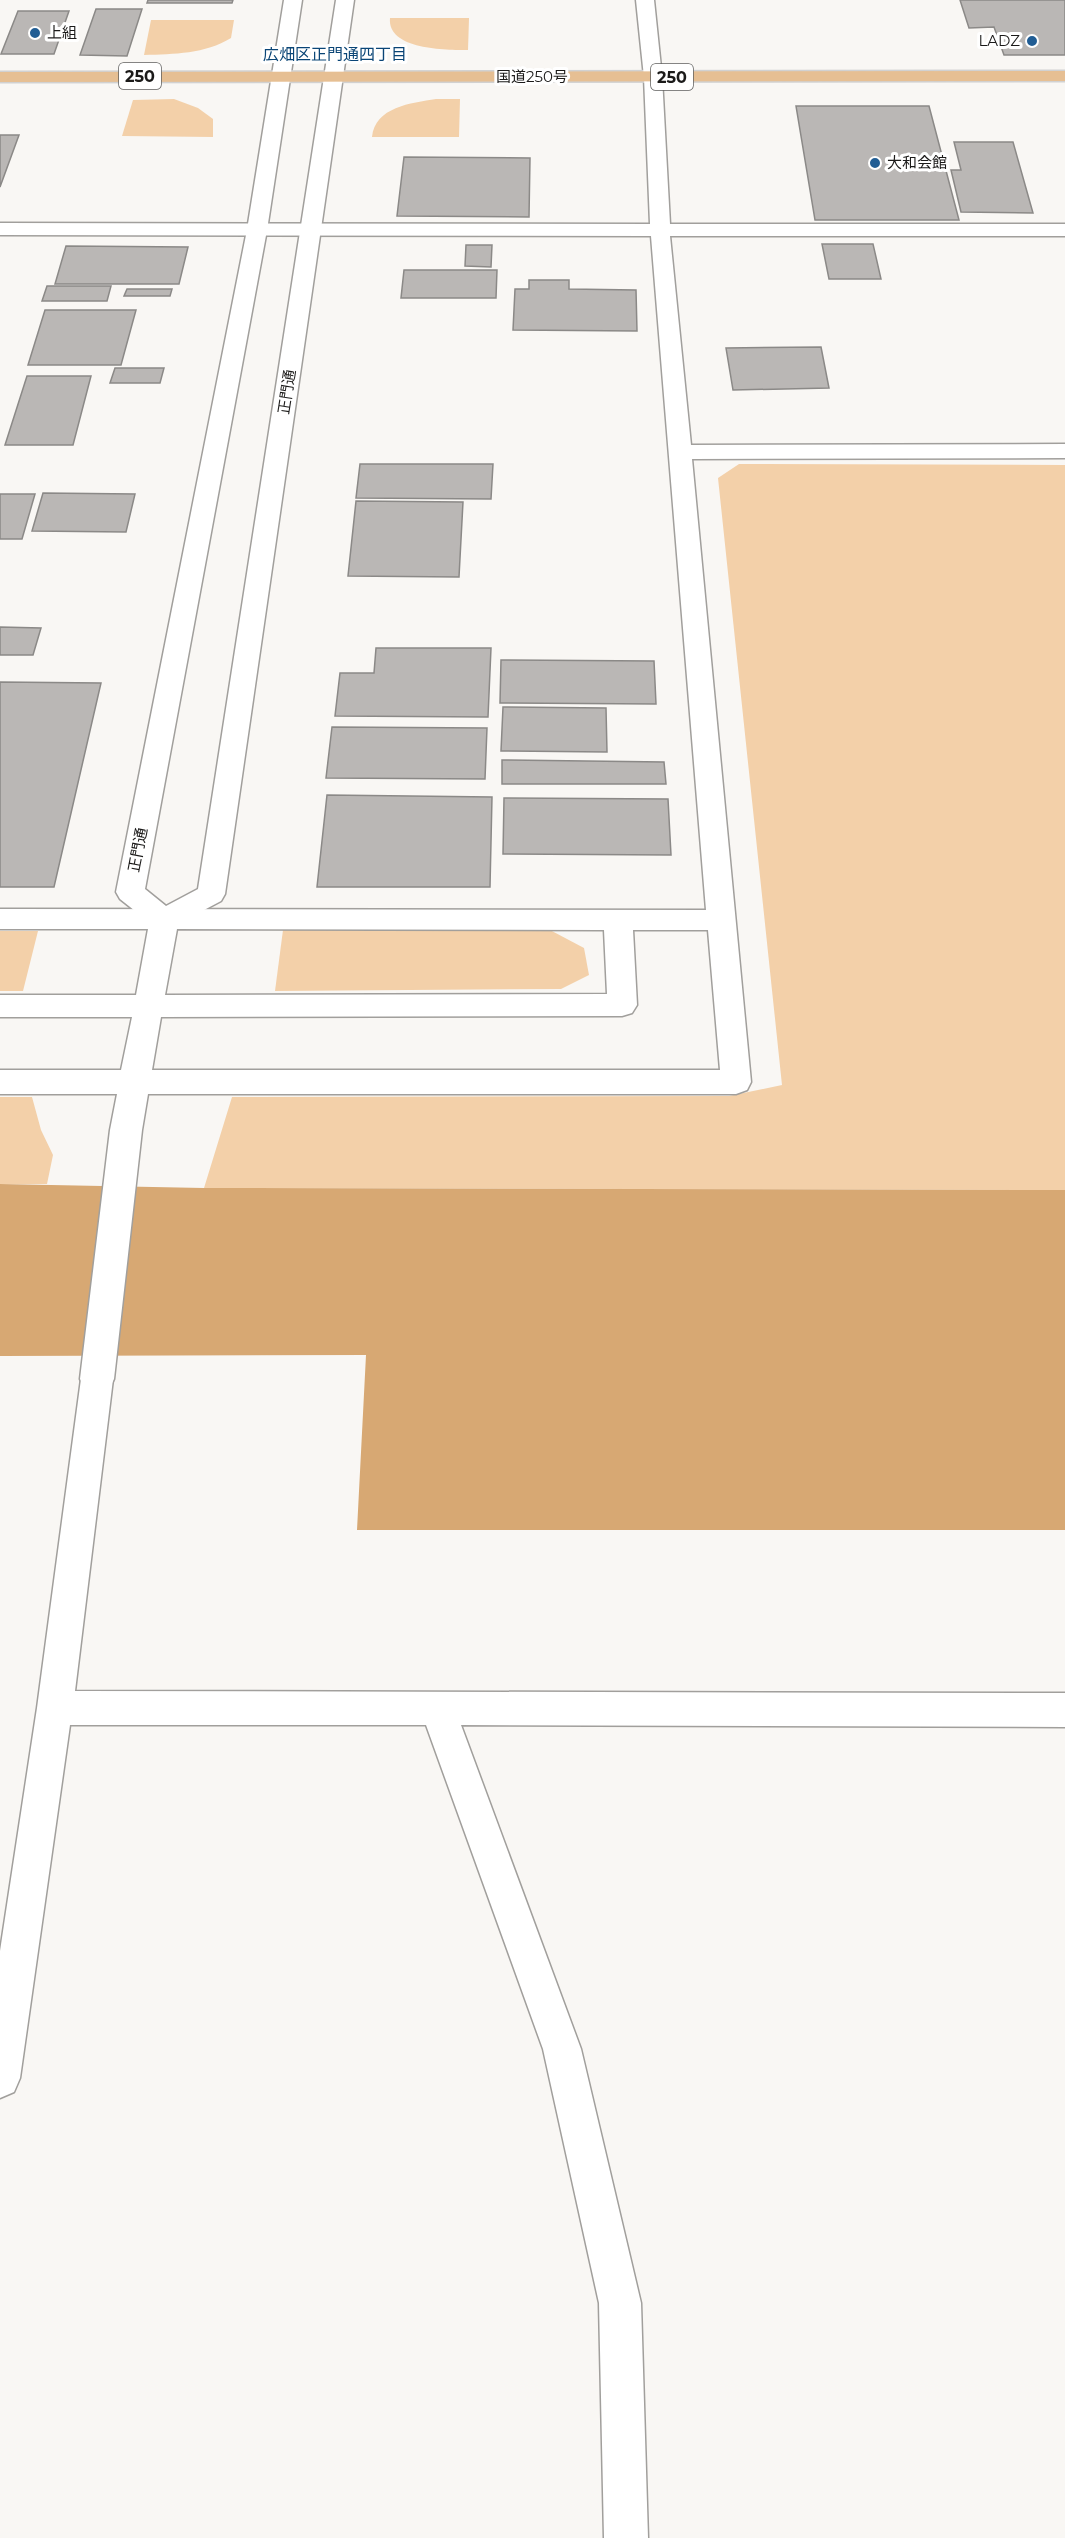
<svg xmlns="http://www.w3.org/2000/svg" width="1065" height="2538" font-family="Montserrat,'Noto Sans JP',sans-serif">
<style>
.green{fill:#f3d0a9}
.water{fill:#d7a873}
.building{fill:#bab7b5;stroke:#8b8987;stroke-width:1.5}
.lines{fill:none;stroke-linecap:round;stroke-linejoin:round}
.service-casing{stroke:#a19f9c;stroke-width:3}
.minor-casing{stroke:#a19f9c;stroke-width:3}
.tertiary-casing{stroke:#a19f9c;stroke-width:3}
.trunk-casing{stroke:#d1d1d1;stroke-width:3}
.service{fill:#fff;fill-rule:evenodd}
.minor{fill:#fff;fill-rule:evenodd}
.tertiary{fill:#fff;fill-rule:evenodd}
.trunk{fill:#e6bf93;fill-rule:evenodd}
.poi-dot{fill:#215d94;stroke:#fff;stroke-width:2}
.labels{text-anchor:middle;stroke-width:6;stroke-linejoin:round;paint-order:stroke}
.far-poi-label{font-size:15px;fill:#1b1a19;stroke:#fff;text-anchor:start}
.far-street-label{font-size:15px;fill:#1b1a19;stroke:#fff}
.far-neighbourhood-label{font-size:16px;fill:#0a4576;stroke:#fff}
.shield{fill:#fff;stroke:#5f5f5e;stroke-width:1.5}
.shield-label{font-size:16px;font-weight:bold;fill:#1b1a19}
</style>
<rect width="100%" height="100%" fill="#f9f7f4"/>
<g class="green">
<path d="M 390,18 L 469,18 L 468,50 C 446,50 387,50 390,18 Z"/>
<path d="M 151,20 L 234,20 L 231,38 C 205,54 174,54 144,55 Z"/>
<polygon points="174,99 198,108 213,119 213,137 122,136 133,100"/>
<path d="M 436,99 L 460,99 L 459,137 L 372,137 C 375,107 411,103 436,99 Z"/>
<polygon points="739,464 1065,465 1065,1190 204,1188 232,1097 729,1096 782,1085 718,478"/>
<polygon points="283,930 550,930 584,948 589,975 561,989 275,991"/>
<polygon points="0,931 38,931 23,991 0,991"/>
<polygon points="0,1097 32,1097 41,1130 53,1155 47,1184 0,1184"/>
</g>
<polygon class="water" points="0,1184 204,1188 1065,1190 1065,1530 357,1530 366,1355 0,1356"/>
<g class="building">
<polygon points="148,0 233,0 232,3 147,3"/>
<polygon points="960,0 1065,0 1065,55 1004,55 994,27 969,28"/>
<polygon points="96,9 142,9 127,56 80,55"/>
<polygon points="18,11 69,11 54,54 1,54"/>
<polygon points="796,106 929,106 959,220 815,220"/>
<polygon points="0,135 19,135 0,187"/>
<polygon points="954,142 1013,142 1033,213 961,212 951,170 961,170"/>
<polygon points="404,157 530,158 529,217 397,216"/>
<polygon points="822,244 873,244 881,279 829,279"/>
<polygon points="466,245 492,245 491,267 465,266"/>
<polygon points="66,246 188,247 179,284 55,284"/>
<polygon points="404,270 497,270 496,298 401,298"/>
<polygon points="529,280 569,280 569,289 636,290 637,331 513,330 515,289 529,289"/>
<polygon points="47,286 111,286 107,301 42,301"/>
<polygon points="127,289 172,289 170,296 124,296"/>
<polygon points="45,310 136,310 121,365 28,365"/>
<polygon points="821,347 829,388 733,390 726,348"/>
<polygon points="115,368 164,368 160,383 110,383"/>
<polygon points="27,376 91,376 73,445 5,445"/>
<polygon points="360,464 493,464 491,499 356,498"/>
<polygon points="43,493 135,494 126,532 32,531"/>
<polygon points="0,494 35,494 22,539 0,539"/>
<polygon points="356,501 463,502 459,577 348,576"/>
<polygon points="0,627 41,628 33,655 0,655"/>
<polygon points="376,648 491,648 488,717 335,716 340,673 374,673"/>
<polygon points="501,660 654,661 656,704 500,703"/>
<polygon points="0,682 101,683 54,887 0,887"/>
<polygon points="503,707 606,708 607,752 501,751"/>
<polygon points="332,727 487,728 485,779 326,778"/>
<polygon points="502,760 664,762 666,784 502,784"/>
<polygon points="327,795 492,797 490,887 317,887"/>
<polygon points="504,798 668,799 671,855 503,854"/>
</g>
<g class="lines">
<g class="service-casing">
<polygon id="service" points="97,1366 108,1370 113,1379 75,1691 1065,1693 1065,1727 461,1725 581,2049 641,2303 648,2538 604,2538 599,2303 543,2049 426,1725 70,1725 20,2078 14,2092 0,2098 0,1951 37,1708 81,1379 86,1370"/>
</g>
<g class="minor-casing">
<path id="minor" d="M 636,0 L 654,0 L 662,77 L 670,224 L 1065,224 L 1065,236 L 670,236 L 691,445 L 1065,444 L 1065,458 L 692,459 L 751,1082 L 747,1090 L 736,1094 L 148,1094 L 142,1130 L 114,1379 L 109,1389 L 97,1393 L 85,1389 L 80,1379 L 110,1130 L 117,1094 L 0,1094 L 0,1070 L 121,1070 L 132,1017 L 0,1017 L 0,995 L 136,995 L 148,929 L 0,929 L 0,909 L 706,910 L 651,236 L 0,235 L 0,223 L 650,224 L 644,77 ZM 177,929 L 604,930 L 607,994 L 165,995 ZM 633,930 L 708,930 L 720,1070 L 152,1070 L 161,1017 L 622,1016 L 632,1013 L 637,1005 Z"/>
</g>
<g class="tertiary-casing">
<polygon id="tertiary" points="284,0 302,0 267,230 145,889 166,906 198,889 336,0 354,0 225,894 221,901 174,926 164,929 154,926 120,899 116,892 247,230"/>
</g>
<g class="trunk-casing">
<polygon id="trunk" points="1065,71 1065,81 0,82 0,72"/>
</g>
<use href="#service" class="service"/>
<use href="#minor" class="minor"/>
<use href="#tertiary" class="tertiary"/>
<use href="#trunk" class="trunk"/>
</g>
<g class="poi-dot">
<circle cx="35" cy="33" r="6"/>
<circle cx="1032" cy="41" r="6"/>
<circle cx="875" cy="163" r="6"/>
</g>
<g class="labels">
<g class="far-poi-label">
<text x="47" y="38">上組</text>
<text x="1020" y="46" text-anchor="end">LADZ</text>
<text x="887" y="168">大和会館</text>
</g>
<g class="far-street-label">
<text x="532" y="82">国道250号</text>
<text transform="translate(287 392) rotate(-81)" y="5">正門通</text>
<text transform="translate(138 850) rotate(-79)" y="5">正門通</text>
</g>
<g class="far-neighbourhood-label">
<text x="335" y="60">広畑区正門通四丁目</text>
</g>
<g class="shield">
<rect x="119" y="63" width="42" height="26" rx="4.5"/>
<rect x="651" y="64" width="42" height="26" rx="4.5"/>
</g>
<g class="shield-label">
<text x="140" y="82">250</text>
<text x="672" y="83">250</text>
</g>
</g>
</svg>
